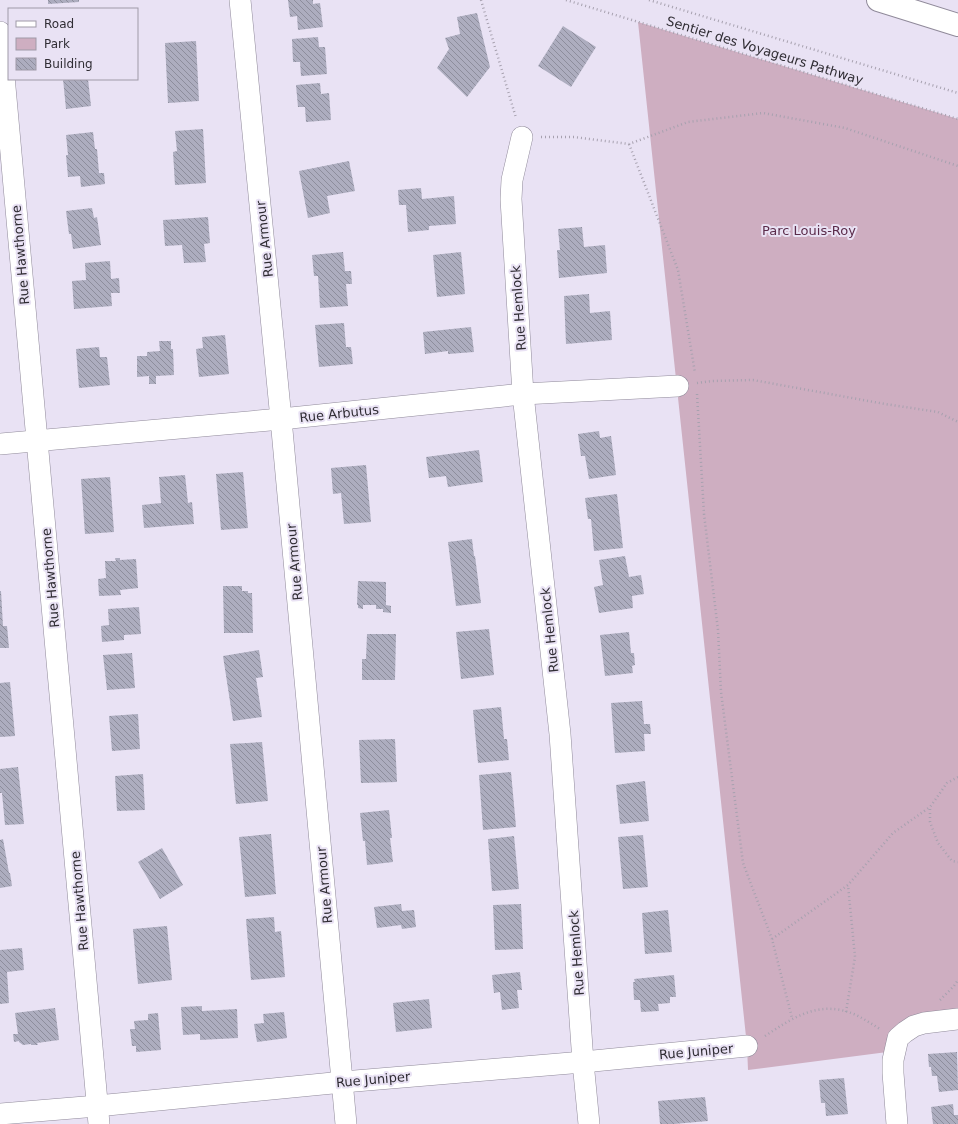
<svg xmlns="http://www.w3.org/2000/svg" width="958" height="1124" font-family="'DejaVu Sans',sans-serif">
<style>
.green{fill:#ceaec1}
.building{fill:url(#building-back-hatch)}
.lines{fill:none;stroke-linecap:round;stroke-linejoin:round}
.street-casing{stroke:#908a9a;stroke-width:22}
.secondary-casing{stroke:#908a9a;stroke-width:24}
.path{stroke:#a7a1af;stroke-width:2.5;stroke-dasharray:1 3;stroke-linecap:butt}
.street{stroke:#fff;stroke-width:21}
.secondary{stroke:#fff;stroke-width:22}
.labels{text-anchor:middle;stroke-width:4;stroke-linejoin:round;paint-order:stroke}
.street-label{font-size:13px;fill:#302d34;stroke:#e9e2f4}
.park-label{font-size:13px;fill:#5b2c4b;stroke:#e9e2f4}
</style>
<defs>
<pattern id="building-back-hatch" width="6" height="6" patternUnits="userSpaceOnUse"><rect width="6" height="6" fill="#adadbf"/><path d="M-1 5l2 2M0 0l6 6M5-1l2 2" fill="none" stroke="#8d8d9c"/></pattern>
</defs>
<rect width="100%" height="100%" fill="#e9e2f4"/>
<polygon class="green" points="638,22 958,119 958,1019 924,1023 895,1051 748,1070 747,1046"/>
<g class="building">
<polygon points="48,0 79,0 79,2 48,4"/>
<polygon points="288,0 313,0 313,4 320,3 323,27 298,30 297,16 290,17"/>
<polygon points="477,13 490,67 467,97 437,68 449,49 445,38 460,34 457,17"/>
<polygon points="563,26 596,47 571,87 538,66"/>
<polygon points="318,37 319,47 325,47 327,74 301,76 300,62 293,62 292,39"/>
<polygon points="196,41 199,101 168,103 165,43"/>
<polygon points="63,79 88,79 91,106 66,109"/>
<polygon points="320,83 321,94 329,93 331,120 306,122 305,107 298,107 296,85"/>
<polygon points="203,129 206,183 175,185 173,152 177,151 175,131"/>
<polygon points="93,132 95,149 97,149 99,173 104,173 105,184 81,187 80,176 68,177 66,155 68,155 66,135"/>
<polygon points="349,161 355,191 327,196 330,213 308,218 299,171"/>
<polygon points="421,188 422,199 454,196 456,224 429,226 429,230 408,232 406,205 399,205 398,190"/>
<polygon points="92,208 94,218 97,217 101,245 73,249 71,234 69,234 66,211"/>
<polygon points="208,217 210,243 204,244 206,262 184,263 182,245 165,246 163,220"/>
<polygon points="582,227 584,247 605,245 607,273 559,278 557,250 560,250 558,229"/>
<polygon points="343,252 345,271 351,271 352,284 346,284 348,306 320,308 318,276 314,276 312,255"/>
<polygon points="461,252 465,294 437,297 433,255"/>
<polygon points="110,261 111,279 119,278 120,293 111,293 112,306 74,309 72,281 86,280 85,263"/>
<polygon points="589,294 590,313 610,311 612,340 566,344 564,296"/>
<polygon points="344,323 346,347 351,347 353,364 319,367 315,325"/>
<polygon points="471,327 474,352 448,354 448,351 425,354 423,332"/>
<polygon points="225,335 229,374 199,377 196,349 203,348 202,337"/>
<polygon points="159,341 171,341 171,349 173,349 174,375 156,376 156,384 149,384 149,376 137,377 137,356 147,356 147,352 160,351"/>
<polygon points="99,347 100,357 107,357 110,385 79,388 76,349"/>
<polygon points="599,431 600,438 611,436 616,475 589,479 585,456 581,456 578,434"/>
<polygon points="479,450 483,482 448,487 446,476 429,478 426,457"/>
<polygon points="366,465 371,522 344,524 341,493 333,494 331,468"/>
<polygon points="243,472 248,528 221,530 216,474"/>
<polygon points="185,475 188,503 192,502 194,524 144,528 142,505 161,503 159,477"/>
<polygon points="110,477 114,532 85,534 81,479"/>
<polygon points="617,494 623,548 594,551 591,519 588,519 585,498"/>
<polygon points="472,539 474,556 475,556 481,603 456,606 448,542"/>
<polygon points="625,556 629,577 641,575 644,594 632,596 633,608 599,613 594,587 603,585 599,560"/>
<polygon points="115,558 120,558 120,560 136,559 138,588 120,590 121,595 99,596 98,579 106,578 105,561 116,561"/>
<polygon points="358,581 386,582 386,605 391,606 391,613 383,612 383,609 376,609 376,605 363,605 363,609 358,608 358,605 357,605"/>
<polygon points="223,586 242,586 242,591 248,591 248,593 252,593 253,633 224,633"/>
<polygon points="0,591 1,591 3,626 7,626 9,648 0,648"/>
<polygon points="139,607 141,634 124,635 124,640 102,642 101,626 109,625 108,609"/>
<polygon points="489,629 494,675 461,679 456,632"/>
<polygon points="629,632 631,653 634,653 635,665 632,666 633,673 605,676 600,635"/>
<polygon points="367,634 396,634 395,680 362,680 362,659 366,659"/>
<polygon points="259,650 263,677 256,678 262,717 233,721 223,656"/>
<polygon points="132,653 135,688 107,690 103,655"/>
<polygon points="10,682 15,736 0,737 0,683"/>
<polygon points="642,701 644,724 650,724 651,734 644,734 645,751 615,753 611,703"/>
<polygon points="501,707 504,739 507,739 509,760 478,763 473,710"/>
<polygon points="138,714 140,749 112,751 109,716"/>
<polygon points="395,739 397,782 361,783 359,740"/>
<polygon points="262,742 268,801 236,804 230,744"/>
<polygon points="18,767 24,824 5,825 2,793 0,793 0,769"/>
<polygon points="511,772 516,827 483,830 479,775"/>
<polygon points="143,774 145,810 117,811 115,776"/>
<polygon points="645,781 649,821 620,824 616,785"/>
<polygon points="389,810 392,838 390,838 393,862 367,865 365,841 363,841 360,813"/>
<polygon points="271,834 276,894 245,897 239,837"/>
<polygon points="643,835 648,887 623,889 618,837"/>
<polygon points="514,836 519,889 492,891 488,839"/>
<polygon points="3,839 9,873 10,873 12,886 0,888 0,840"/>
<polygon points="162,848 183,885 160,899 138,862"/>
<polygon points="401,904 402,911 414,910 416,927 402,929 401,925 377,928 374,907"/>
<polygon points="521,904 523,949 495,950 493,905"/>
<polygon points="668,910 672,952 645,954 642,913"/>
<polygon points="274,917 275,932 281,931 285,977 251,980 246,919"/>
<polygon points="167,926 172,980 138,984 133,929"/>
<polygon points="22,948 24,970 7,972 9,1003 0,1004 0,950"/>
<polygon points="520,972 522,990 517,990 519,1008 502,1010 500,992 494,993 492,975"/>
<polygon points="674,975 676,997 670,997 670,1003 658,1004 659,1011 641,1012 640,1000 634,1000 633,982 635,982 634,979"/>
<polygon points="429,999 432,1028 396,1032 393,1003"/>
<polygon points="202,1006 202,1011 237,1009 238,1038 200,1040 200,1034 183,1035 181,1007"/>
<polygon points="55,1008 59,1040 37,1043 38,1045 31,1045 31,1044 23,1045 19,1042 19,1041 14,1042 13,1034 18,1034 15,1013"/>
<polygon points="284,1012 287,1038 257,1042 254,1024 264,1023 263,1014"/>
<polygon points="158,1013 161,1050 136,1052 136,1046 132,1046 130,1029 135,1029 134,1021 148,1020 148,1014"/>
<polygon points="957,1052 958,1090 939,1092 937,1076 932,1076 931,1067 929,1067 928,1054"/>
<polygon points="844,1078 848,1114 826,1116 825,1103 821,1103 819,1080"/>
<polygon points="705,1097 708,1121 674,1124 660,1124 658,1101"/>
<polygon points="953,1104 954,1115 958,1115 958,1124 933,1124 931,1107"/>
</g>
<g class="lines">
<g class="street-casing">
<g id="street">
<polyline points="240,0 281,419 346,1124"/>
<polyline points="0,32 99,1124"/>
<polyline points="522,137 512,180 511,199 523,394 560,734 583,1062 589,1124"/>
<polyline points="0,444 281,419 523,394 678,386"/>
<polyline points="0,1114 97,1106 343,1082 583,1062 747,1046"/>
<polyline points="897,1124 893,1073 893,1060 898,1038 905,1032 914,1026 924,1023 958,1019"/>
</g>
</g>
<g class="secondary-casing">
<polyline id="secondary" points="878,0 958,25"/>
</g>
<g class="path">
<polyline points="481,0 516,118"/>
<polyline points="566,0 958,119"/>
<polyline points="649,0 958,93"/>
<polyline points="541,137 574,137 629,144 688,122 763,113 845,128 958,166"/>
<polyline points="629,144 678,270 695,373"/>
<polyline points="697,383 712,381 753,380 885,404 938,412 958,422"/>
<polyline points="697,394 704,514 718,630 721,692 743,863 772,939 792,1018"/>
<polyline points="958,777 947,783 930,807 930,822 938,843 952,861 958,862"/>
<polyline points="772,939 848,885 893,833 930,807"/>
<polyline points="940,1000 954,986 958,980"/>
<polyline points="846,1012 855,957 848,885"/>
<path d="M 765,1036 C 794,1017 820,999 856,1015 C 864,1019 872,1024 880,1029"/>
</g>
<use href="#street" class="street"/>
<use href="#secondary" class="secondary"/>
</g>
<g class="labels">
<g class="street-label">
<text transform="translate(765 50) rotate(17)" y="5">Sentier des Voyageurs Pathway</text>
<text transform="translate(264 239) rotate(-96)" y="5">Rue Armour</text>
<text transform="translate(20 255) rotate(-95)" y="5">Rue Hawthorne</text>
<text transform="translate(518 308) rotate(-94)" y="5">Rue Hemlock</text>
<text transform="translate(339 413) rotate(-6)" y="5">Rue Arbutus</text>
<text transform="translate(294 562) rotate(-95)" y="5">Rue Armour</text>
<text transform="translate(50 578) rotate(-95)" y="5">Rue Hawthorne</text>
<text transform="translate(549 630) rotate(-96)" y="5">Rue Hemlock</text>
<text transform="translate(324 885) rotate(-95)" y="5">Rue Armour</text>
<text transform="translate(79 901) rotate(-95)" y="5">Rue Hawthorne</text>
<text transform="translate(576 953) rotate(-94)" y="5">Rue Hemlock</text>
<text transform="translate(696 1051) rotate(-5)" y="5">Rue Juniper</text>
<text transform="translate(373 1079) rotate(-5)" y="5">Rue Juniper</text>
</g>
<g class="park-label">
<text x="809" y="235">Parc Louis-Roy</text>
</g>
</g>
<rect x="8" y="8" width="130" height="72" fill="#e9e2f4" stroke="#9f9aa7"/>
<rect x="16" y="21" width="20" height="6" fill="#ffffff" stroke="#9f9aa7"/>
<text x="44" y="28" font-size="12" fill="#302d34">Road</text>
<rect x="16" y="38" width="20" height="12" fill="#ceaec1" stroke="#9f9aa7"/>
<text x="44" y="48" font-size="12" fill="#302d34">Park</text>
<rect x="16" y="58" width="20" height="12" fill="url(#building-back-hatch)" stroke="#9f9aa7"/>
<text x="44" y="68" font-size="12" fill="#302d34">Building</text>
</svg>
